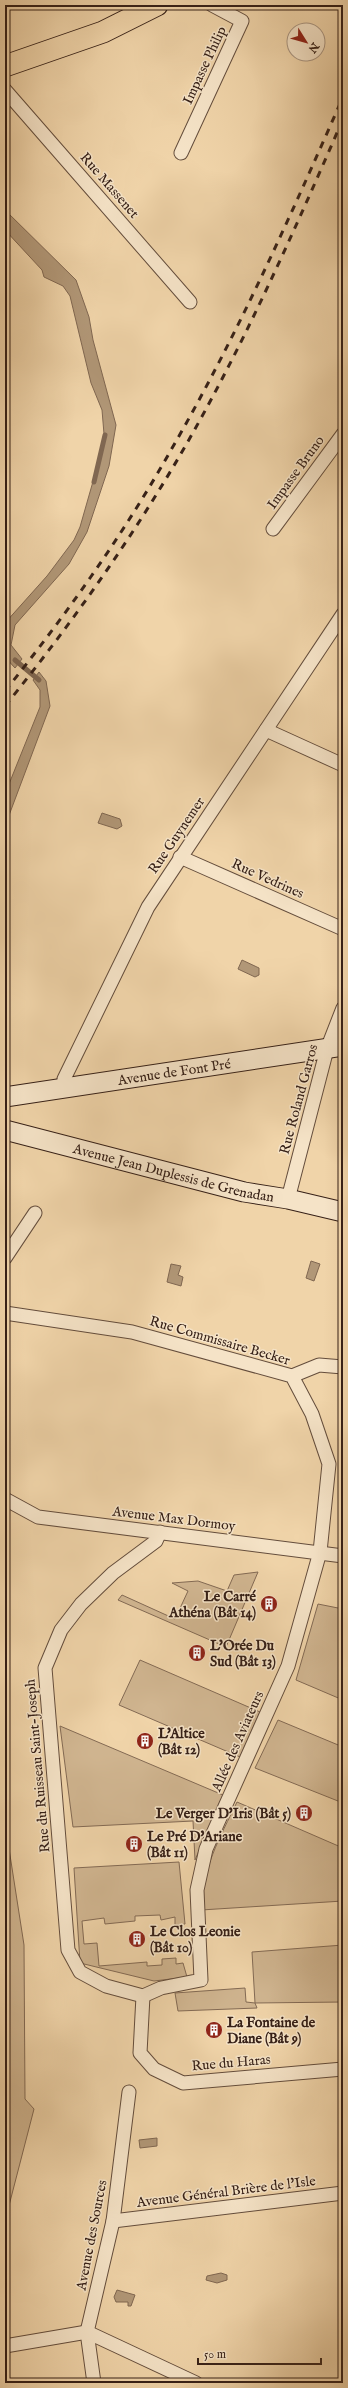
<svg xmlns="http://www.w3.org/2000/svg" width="348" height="2388" font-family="'IM FELL English',serif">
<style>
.green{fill:#d0b590;stroke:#836a54}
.water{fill:#b19777;stroke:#806751}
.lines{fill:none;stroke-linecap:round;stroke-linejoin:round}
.stream{stroke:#806751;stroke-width:5}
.street-casing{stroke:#644d3c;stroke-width:15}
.secondary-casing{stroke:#362017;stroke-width:21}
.primary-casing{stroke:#362017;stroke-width:23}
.street{stroke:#f5e3c7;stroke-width:13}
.secondary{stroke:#f5e3c7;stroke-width:19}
.primary{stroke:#f0d4a9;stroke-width:21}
.rail{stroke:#362017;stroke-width:3;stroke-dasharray:7 7;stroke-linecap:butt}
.labels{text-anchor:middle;stroke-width:3;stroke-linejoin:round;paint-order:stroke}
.street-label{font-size:14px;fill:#362017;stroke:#f5e3c7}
.poi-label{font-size:14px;font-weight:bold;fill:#362017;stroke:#f5e3c7;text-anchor:start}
</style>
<rect width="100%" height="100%" fill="#f0d4a9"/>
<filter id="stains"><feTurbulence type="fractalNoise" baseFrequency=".005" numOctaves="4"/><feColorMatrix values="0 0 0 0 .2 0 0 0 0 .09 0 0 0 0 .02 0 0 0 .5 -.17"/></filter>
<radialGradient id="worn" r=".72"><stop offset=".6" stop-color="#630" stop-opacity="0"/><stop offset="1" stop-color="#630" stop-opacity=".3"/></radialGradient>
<g class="green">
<polygon points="258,1572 226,1647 118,1600 122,1595 175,1619 188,1591 172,1583 198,1581 227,1591 234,1575"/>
<polygon points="318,1604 343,1609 343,1700 296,1680"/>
<polygon points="140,1660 260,1712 240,1757 119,1705"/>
<polygon points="278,1720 343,1747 343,1803 255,1768"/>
<polygon points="60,1726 223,1795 195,1860 193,1821 73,1827"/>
<path d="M 237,1802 L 343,1848 L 343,1901 L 201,1910 C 201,1871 220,1837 237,1802 Z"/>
<polygon points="5,1823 24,1945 25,2099 34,2109 5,2221"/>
<polygon points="179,1862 185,1924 175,1925 175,1917 161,1920 160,1915 135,1916 135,1921 105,1924 104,1918 82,1921 84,1944 97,1943 99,1966 147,1962 147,1966 162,1965 162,1959 176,1958 176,1964 183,1963 187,1977 154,1981 80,1963 74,1868"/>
<polygon points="343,1945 343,2002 255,2003 257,2008 178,2011 175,1993 245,1988 246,2002 255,2003 252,1952"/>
</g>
<g class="water">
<polygon points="5,210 76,280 89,317 93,340 116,425 109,466 87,532 69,564 15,625 11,645 22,659 15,668 5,657 5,623 47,576 74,540 80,527 102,450 104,434 102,410 91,383 70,296 63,286 44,277 42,270 5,230"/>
<polygon points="39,672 46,681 50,706 5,826 5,794 40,707 40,690 33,680"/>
<polygon points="102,813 120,819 122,826 117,829 98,823"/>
<polygon points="242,960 259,968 259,975 255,977 238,969"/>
<polygon points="311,1261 320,1264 314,1281 306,1278"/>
<polygon points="171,1264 181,1266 178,1275 183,1277 181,1286 167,1282"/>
<polygon points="157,2138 157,2146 140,2148 139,2140"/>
<polygon points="221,2273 227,2275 227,2280 217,2283 206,2280 207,2276"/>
<polygon points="117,2290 135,2295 131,2306 128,2306 128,2302 116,2302 114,2297"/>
</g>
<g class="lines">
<g class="stream">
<polyline points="94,482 105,435"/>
<polyline points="15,660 39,680"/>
</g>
<g class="street-casing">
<g id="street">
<polyline points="5,90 190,302"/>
<polyline points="181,153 242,21 212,5"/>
<polyline points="273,529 343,434"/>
<polyline points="266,730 343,765"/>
<polyline points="180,857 343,929"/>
<polyline points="64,1088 64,1079 148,907 343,614"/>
<polyline points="288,1199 327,1049 343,1008"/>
<polyline points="5,1258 35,1213"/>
<polyline points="5,1313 132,1332 292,1376 312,1414 329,1464 320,1552 288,1666 206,1849 197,1890 201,1980 161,1988 143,1996"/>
<polyline points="292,1376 319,1365 343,1367"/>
<polyline points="5,1499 38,1517 343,1556"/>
<polyline points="143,1996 106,1986 80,1972 68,1950 45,1668 61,1630 81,1604 113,1573 156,1541 160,1532"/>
<polyline points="143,1996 140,2053 154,2069 183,2083 343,2069"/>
<polyline points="113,2221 343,2193"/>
<polyline points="5,2346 87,2332 196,2383"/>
<polyline points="94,2383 87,2332 113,2221 129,2092"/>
</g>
</g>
<g class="secondary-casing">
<g id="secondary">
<path id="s1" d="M 5,1097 L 343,1046"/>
<path id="s2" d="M 5,1130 L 244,1192 L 288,1199 L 343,1212"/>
</g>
</g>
<g class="primary-casing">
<polyline id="primary" points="5,66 103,32 157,5"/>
</g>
<use href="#street" class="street"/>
<use href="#secondary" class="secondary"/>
<use href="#primary" class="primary"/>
<g class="rail">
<path d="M 5,691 C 66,615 123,535 171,450 C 237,336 290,217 343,97"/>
<path d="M 5,706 C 69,627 128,544 179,457 C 242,349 293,234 343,119"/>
</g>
</g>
<defs>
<g id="building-disc" transform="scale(0.9)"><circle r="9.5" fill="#8f2418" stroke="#f5e3c7"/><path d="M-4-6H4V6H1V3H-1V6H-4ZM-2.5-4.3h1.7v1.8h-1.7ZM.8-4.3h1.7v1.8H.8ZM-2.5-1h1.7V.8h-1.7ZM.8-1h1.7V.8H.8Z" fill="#fff"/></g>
</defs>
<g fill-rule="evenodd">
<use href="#building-disc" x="269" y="1604"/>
<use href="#building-disc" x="197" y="1653"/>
<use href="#building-disc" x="145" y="1741"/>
<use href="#building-disc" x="304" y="1813"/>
<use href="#building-disc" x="134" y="1844"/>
<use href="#building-disc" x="137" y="1939"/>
<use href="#building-disc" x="214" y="2030"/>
</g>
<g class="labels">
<g class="street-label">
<text transform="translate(204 65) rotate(-65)" y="5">Impasse Philip</text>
<text transform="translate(110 185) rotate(49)" y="5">Rue Massenet</text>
<text transform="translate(295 472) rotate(-54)" y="5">Impasse Bruno</text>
<text transform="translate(176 835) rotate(-56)" y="5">Rue Guynemer</text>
<text transform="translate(268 878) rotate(24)" y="5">Rue Vedrines</text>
<text dy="5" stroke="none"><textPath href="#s1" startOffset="171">Avenue de Font Pré</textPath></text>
<text transform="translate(298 1099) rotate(-75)" y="5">Rue Roland Garros</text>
<text dy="5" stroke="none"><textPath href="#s2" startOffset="174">Avenue Jean Duplessis de Grenadan</textPath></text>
<text transform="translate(220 1340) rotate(16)" y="5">Rue Commissaire Becker</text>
<text transform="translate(174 1518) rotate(7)" y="5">Avenue Max Dormoy</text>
<text transform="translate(237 1741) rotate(-66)" y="5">Allée des Aviateurs</text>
<text transform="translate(37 1766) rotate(-95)" y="5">Rue du Ruisseau Saint-Joseph</text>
<text transform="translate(231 2062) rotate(-5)" y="5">Rue du Haras</text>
<text transform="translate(226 2191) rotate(-7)" y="5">Avenue Général Brière de l'Isle</text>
<text transform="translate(91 2235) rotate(-79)" y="5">Avenue des Sources</text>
</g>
<g class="poi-label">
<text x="256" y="1601" text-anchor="end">Le Carré<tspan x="256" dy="16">Athéna (Bât 14)</tspan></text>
<text x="210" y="1650">L'Orée Du<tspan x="210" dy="16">Sud (Bât 13)</tspan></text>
<text x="158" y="1738">L'Altice<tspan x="158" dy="16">(Bât 12)</tspan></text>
<text x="291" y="1818" text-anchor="end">Le Verger D'Iris (Bât 5)</text>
<text x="147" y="1841">Le Pré D'Ariane<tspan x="147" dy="16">(Bât 11)</tspan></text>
<text x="150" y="1936">Le Clos Leonie<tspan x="150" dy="16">(Bât 10)</tspan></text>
<text x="227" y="2027">La Fontaine de<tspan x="227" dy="16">Diane (Bât 9)</tspan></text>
</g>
</g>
<rect width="348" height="2388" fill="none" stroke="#f0d4a9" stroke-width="20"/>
<rect x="6" y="6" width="336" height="2376" fill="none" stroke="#362017" stroke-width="2"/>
<rect x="10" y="10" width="328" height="2368" fill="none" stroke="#362017"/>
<g transform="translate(306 42) rotate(127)"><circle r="19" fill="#f5e3c7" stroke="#a99581"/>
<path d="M0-3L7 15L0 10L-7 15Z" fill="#8f2418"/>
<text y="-6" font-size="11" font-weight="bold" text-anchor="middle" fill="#362017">N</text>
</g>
<path d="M198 2358v6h123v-6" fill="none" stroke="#362017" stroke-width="2"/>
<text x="204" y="2358" font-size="12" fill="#362017" stroke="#f5e3c7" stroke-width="3" paint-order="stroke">50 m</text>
<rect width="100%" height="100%" filter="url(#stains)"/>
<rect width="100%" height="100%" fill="url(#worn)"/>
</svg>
